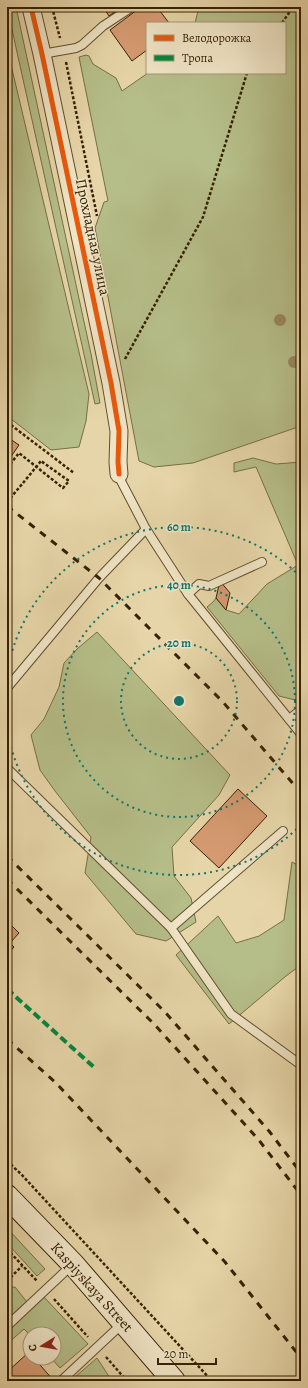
<svg xmlns="http://www.w3.org/2000/svg" width="308" height="1388" font-family="Alegreya,serif">
<style>
.green{fill:#b5bd88;stroke:#766f44}
.building{fill:#d59a71;stroke:#372100}
.lines{fill:none;stroke-linecap:round;stroke-linejoin:round}
.service-casing{stroke:#634e2a;stroke-width:10}
.minor-casing{stroke:#634e2a;stroke-width:19}
.secondary-casing{stroke:#372100;stroke-width:24}
.path{stroke:#372100;stroke-width:2.5;stroke-dasharray:3 2;stroke-linecap:butt}
.service{stroke:#efe4c6;stroke-width:8}
.minor{stroke:#efe4c6;stroke-width:17}
.secondary{stroke:#efe4c6;stroke-width:22}
.rail{stroke:#372100;stroke-width:3;stroke-dasharray:7 7;stroke-linecap:butt}
.path-bridge{stroke:#372100;stroke-width:2.5;stroke-dasharray:3 2;stroke-linecap:butt}
.quiet{stroke:#00873e;stroke-width:4;stroke-dasharray:8 4;stroke-linecap:butt}
.cycleway-casing{stroke:#efe4c6;stroke-width:8}
.cycleway{stroke:#e8590c;stroke-width:5}
.tree{fill:#97875e}
.ring{fill:none;stroke:#0f766e;stroke-width:2;stroke-dasharray:2 4}
.labels{text-anchor:middle;stroke-width:3;stroke-linejoin:round;paint-order:stroke}
.street-label{font-size:15px;fill:#372100;stroke:#efe4c6}
.centre{fill:#0f766e;stroke:#efe4c6;stroke-width:2}
.ring-label{font-size:12px;text-anchor:middle;font-weight:bold;fill:#0f766e;stroke:#efe4c6;stroke-width:3;stroke-linejoin:round;paint-order:stroke}
</style>
<rect width="100%" height="100%" fill="#e6d5a8"/>
<filter id="stains"><feTurbulence type="fractalNoise" baseFrequency=".005" numOctaves="4"/><feColorMatrix values="0 0 0 0 .2 0 0 0 0 .09 0 0 0 0 .02 0 0 0 .5 -.17"/></filter>
<radialGradient id="worn" r=".72"><stop offset=".6" stop-color="#630" stop-opacity="0"/><stop offset="1" stop-color="#630" stop-opacity=".3"/></radialGradient>
<g class="green">
<polygon points="7,7 16,7 91,354 100,403 95,404"/>
<polygon points="199,7 301,7 301,426 193,463 154,467 139,461 95,228 104,202 108,201 79,57 86,55 89,56 93,64 116,78 122,91 148,73 285,73 285,23 195,23"/>
<polygon points="7,48 89,394 86,421 79,447 51,450 15,422 7,417"/>
<polygon points="253,458 276,464 301,462 301,696 295,700 279,696 207,607 214,601 216,598 226,610 239,614 267,584 298,565 256,467 234,472 234,463"/>
<polygon points="97,632 230,775 219,795 172,847 174,876 191,898 196,922 166,941 136,934 85,873 91,837 55,791 40,770 31,735 44,719 59,687 64,663 77,649"/>
<polygon points="292,862 301,867 301,965 286,976 229,1024 176,955 218,916 236,943 259,936 284,920"/>
<polygon points="7,1228 45,1269 37,1276 7,1243"/>
<polygon points="15,1287 27,1302 43,1296 88,1344 60,1368 51,1358 54,1358 54,1334 30,1334 30,1335 24,1329 7,1344 7,1288"/>
<polygon points="97,1358 112,1381 77,1381 75,1377"/>
</g>
<g class="building">
<polygon points="103,7 122,7 109,16"/>
<polygon points="141,7 157,7 169,23 147,23 147,50 132,61 110,30"/>
<polygon points="7,437 19,445 8,461 7,460"/>
<polygon points="220,581 230,593 226,610 216,598"/>
<polygon points="238,789 267,816 219,868 190,841"/>
<polygon points="7,921 19,933 10,943 7,940"/>
<polygon points="7,940 14,947 7,955"/>
<polygon points="29,1352 30,1358 34,1358 54,1381 7,1381 7,1372"/>
</g>
<g class="lines">
<g class="service-casing">
<g id="service">
<polyline points="42,54 76,48 82,45 103,26 132,7"/>
<polyline points="119,474 121,481 146,529 188,594 301,734"/>
<polyline points="188,594 199,584 209,586 262,562"/>
<polyline points="7,688 99,578 146,529"/>
<polyline points="289,719 301,710"/>
<polyline points="7,768 171,928 231,1014 301,1065"/>
<polyline points="171,928 283,831"/>
<polyline points="7,1326 72,1265"/>
<polyline points="61,1381 123,1323"/>
</g>
</g>
<g class="minor-casing">
<polyline id="minor" points="31,7 42,54 111,383 119,431 118,462 119,474"/>
</g>
<g class="secondary-casing">
<polyline id="secondary" points="7,1196 73,1264 174,1381"/>
</g>
<g class="path">
<polyline points="52,7 60,38"/>
<polyline points="282,23 293,7"/>
<polyline points="66,62 97,216"/>
<polyline points="125,359 203,217 247,73"/>
<polyline points="7,422 74,473"/>
<polyline points="7,468 19,453 63,488 69,481 41,461"/>
<polyline points="7,502 23,483"/>
<polyline points="7,1161 21,1174 212,1381"/>
<polyline points="7,1249 37,1281"/>
<polyline points="7,1281 22,1266"/>
<polyline points="54,1299 88,1337"/>
<polyline points="106,1357 127,1381"/>
</g>
<use href="#service" class="service"/>
<use href="#minor" class="minor"/>
<use href="#secondary" class="secondary"/>
<g class="rail">
<polyline points="7,506 99,578 223,702 301,793"/>
<polyline points="7,856 165,1012 269,1131 301,1173"/>
<polyline points="7,879 154,1024 258,1139 301,1195"/>
<polyline points="7,1039 55,1082 225,1262 301,1358"/>
</g>
<polyline class="path-bridge" points="23,483 41,461"/>
<polyline class="quiet" points="7,989 96,1069"/>
<g class="cycleway-casing">
<polyline id="cycleway" points="31,7 42,54 111,383 119,431 118,462 119,474"/>
</g>
<use href="#cycleway" class="cycleway"/>
</g>
<g class="tree">
<circle cx="280" cy="320" r="6"/>
<circle cx="294" cy="362" r="6"/>
</g>
<g class="ring">
<circle cx="179" cy="701" r="58"/>
<circle cx="179" cy="701" r="116"/>
<path d="M301 825A174 174 0 0 1 7 728M7 674A174 174 0 0 1 301 577"/>
</g>
<g class="labels">
<g class="street-label">
<text transform="translate(93 237) rotate(78)" y="5">Прохладная улица</text>
<text transform="translate(92 1287) rotate(48)" y="5">Kaspiyskaya Street</text>
</g>
</g>
<circle cx="179" cy="701" r="6" class="centre"/>
<g class="ring-label">
<text x="179" y="531">60 m</text>
<text x="179" y="589">40 m</text>
<text x="179" y="647">20 m</text>
</g>
<rect width="308" height="1388" fill="none" stroke="#e6d5a8" stroke-width="24"/>
<rect x="8" y="8" width="292" height="1372" fill="none" stroke="#372100" stroke-width="2"/>
<rect x="12" y="12" width="284" height="1364" fill="none" stroke="#372100"/>
<rect x="146" y="22" width="140" height="52" fill="#efe4c6" stroke="#a59677"/>
<rect x="154" y="35" width="20" height="6" fill="#e8590c" stroke="#a59677"/>
<text x="182" y="42" font-size="12" fill="#372100">Велодорожка</text>
<rect x="154" y="55" width="20" height="6" fill="#00873e" stroke="#a59677"/>
<text x="182" y="62" font-size="12" fill="#372100">Тропа</text>
<g transform="translate(42 1346) rotate(259)"><circle r="19" fill="#efe4c6" stroke="#a59677"/>
<path d="M0-3L7 15L0 10L-7 15Z" fill="#8f2418"/>
<text y="-6" font-size="11" font-weight="bold" text-anchor="middle" fill="#372100">С</text>
</g>
<path d="M158 1358v6h58v-6" fill="none" stroke="#372100" stroke-width="2"/>
<text x="164" y="1358" font-size="12" fill="#372100" stroke="#efe4c6" stroke-width="3" paint-order="stroke">20 m</text>
<rect width="100%" height="100%" filter="url(#stains)"/>
<rect width="100%" height="100%" fill="url(#worn)"/>
</svg>
